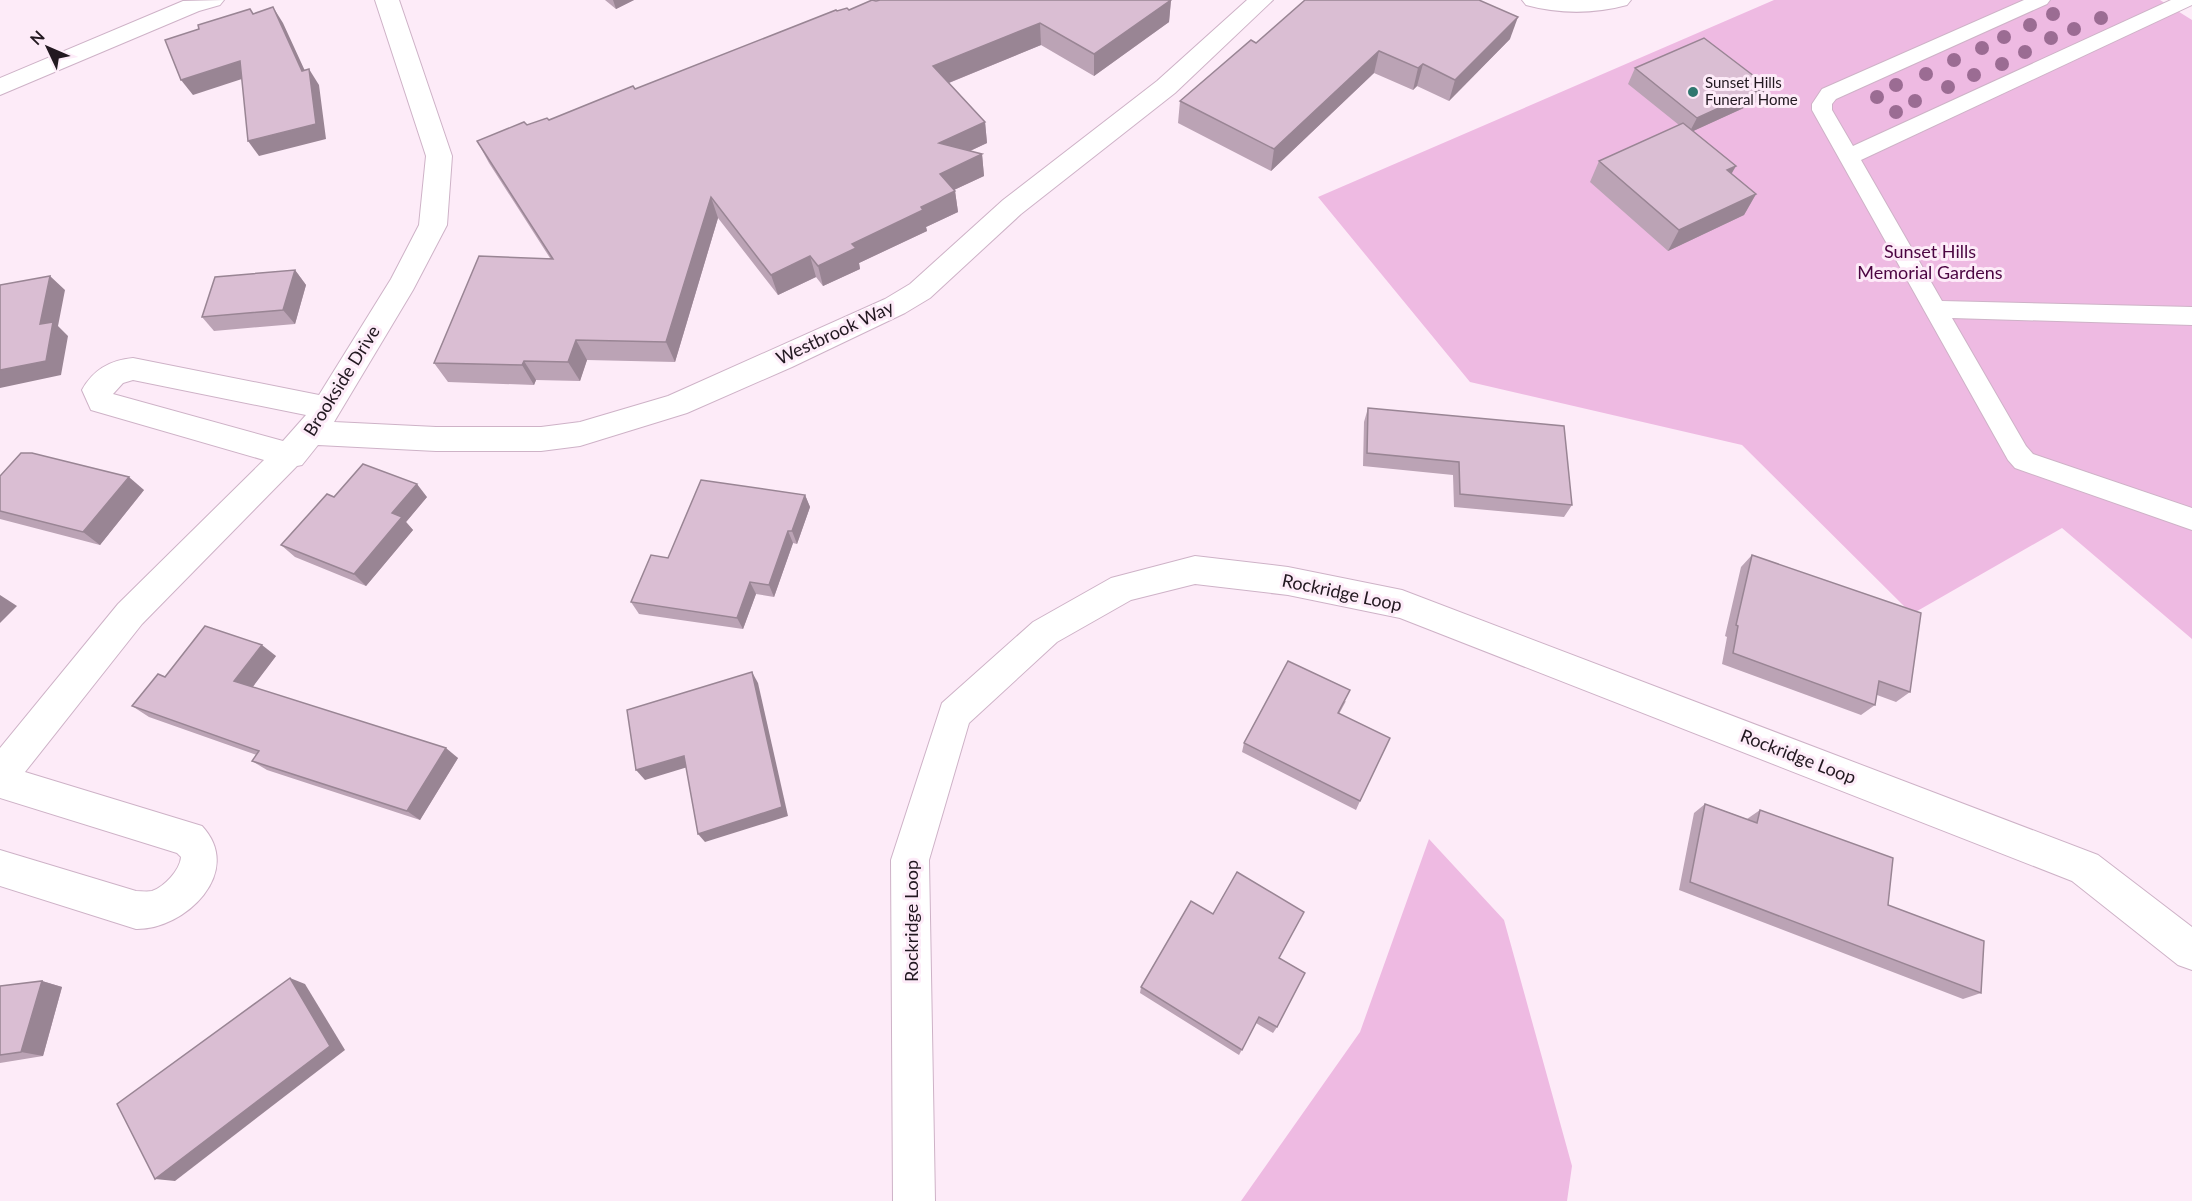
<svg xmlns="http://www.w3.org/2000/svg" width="2192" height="1201" font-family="Lato,sans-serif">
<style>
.green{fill:#eebae2}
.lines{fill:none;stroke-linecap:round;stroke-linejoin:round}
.lane-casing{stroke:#ceb2c7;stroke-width:2}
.street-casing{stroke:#ceb2c7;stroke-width:2}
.secondary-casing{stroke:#ceb2c7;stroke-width:2}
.lane{fill:#fff;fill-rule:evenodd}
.street{fill:#fff;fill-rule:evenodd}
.secondary{fill:#fff;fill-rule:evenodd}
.tree{fill:#9b6c93}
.wall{fill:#bba3b5}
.shaded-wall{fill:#998594}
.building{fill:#dabed3;stroke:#998594;stroke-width:1.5}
.poi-dot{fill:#30776f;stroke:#fdebf8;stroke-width:2}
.labels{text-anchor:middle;stroke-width:6;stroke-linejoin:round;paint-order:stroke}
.far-poi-label{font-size:15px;fill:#221820;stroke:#fdebf8;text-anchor:start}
.park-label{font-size:18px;fill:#4b0541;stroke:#fdebf8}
.street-label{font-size:18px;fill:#221820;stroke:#fdebf8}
</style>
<rect width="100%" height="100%" fill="#fdebf8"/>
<g class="green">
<polygon points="1774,0 2160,0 2192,20 2192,639 2062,528 1912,614 1742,445 1470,382 1318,197"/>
<polygon points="1429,839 1504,920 1572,1166 1567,1201 1241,1201 1360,1032"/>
</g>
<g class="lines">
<g class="lane-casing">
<polygon id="lane" points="2024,0 2050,0 2047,4 1836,99 1832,104 1832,110 1853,146 2171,0 2192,0 2192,5 1861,160 1942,301 2192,307 2192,325 1952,318 2026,446 2033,454 2192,508 2192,530 2015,468 2008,460 1812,110 1812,104 1822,89"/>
</g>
<g class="street-casing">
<g id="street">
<path d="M 375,0 L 399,0 L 452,156 L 447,225 L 413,290 L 334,422 L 436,427 L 541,427 L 580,422 L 668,396 L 885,299 L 910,284 L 1003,200 L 1157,81 L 1247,0 L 1273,0 L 1175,93 L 1021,214 L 930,298 L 905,313 L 792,367 L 687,413 L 580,446 L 541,451 L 436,451 L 318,445 L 302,465 L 297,466 L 142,624 L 25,772 L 202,826 C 245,872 185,930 136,929 L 0,886 L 0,850 L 136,891 C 141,891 147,892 152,891 C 164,887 180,870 181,857 L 177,853 L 0,798 L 0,748 L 118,604 L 264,460 L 91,410 L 82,390 C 93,370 110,360 133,358 L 319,395 L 391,279 L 419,225 L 426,156 ZM 133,380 L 306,415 L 283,441 L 113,394 L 123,383 Z"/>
<path d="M 1522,0 L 1631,0 L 1627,5 C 1594,14 1559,14 1526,5 Z"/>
<polygon points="1195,556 1288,567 1402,590 2098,855 2192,927 2192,970 2178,965 2072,881 1400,618 1288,595 1195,584 1131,600 1057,642 969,723 929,860 935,1201 893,1201 891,860 942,703 1033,622 1111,578"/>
</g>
</g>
<g class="secondary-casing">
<polygon id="secondary" points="224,0 220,5 199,11 0,95 0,78 183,1"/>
</g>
<use href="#lane" class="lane"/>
<use href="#street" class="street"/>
<use href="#secondary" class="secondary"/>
</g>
<g class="tree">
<circle cx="2053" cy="14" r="7"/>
<circle cx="2101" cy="18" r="7"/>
<circle cx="2030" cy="25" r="7"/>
<circle cx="2074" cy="29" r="7"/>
<circle cx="2004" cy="37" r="7"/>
<circle cx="2051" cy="38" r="7"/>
<circle cx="1982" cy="48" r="7"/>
<circle cx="2025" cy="52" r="7"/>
<circle cx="1954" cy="60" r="7"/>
<circle cx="2002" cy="64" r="7"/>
<circle cx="1926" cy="74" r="7"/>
<circle cx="1974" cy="75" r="7"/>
<circle cx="1896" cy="85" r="7"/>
<circle cx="1948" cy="87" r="7"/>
<circle cx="1877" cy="97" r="7"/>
<circle cx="1915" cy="101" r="7"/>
<circle cx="1896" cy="112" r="7"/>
</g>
<g class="wall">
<polygon points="605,0 634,0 616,9"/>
<polygon points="1171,0 1169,22 1094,76 1041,45 949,83 985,122 987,143 970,151 982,154 984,176 954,190 955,191 958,212 926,227 927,231 859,263 860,269 823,286 816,277 778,295 718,218 675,362 587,360 580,381 536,380 534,385 448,382 434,363 550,258 489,163 477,141 527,125 549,120 635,89 837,11 849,10 876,1"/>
<polygon points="1510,39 1449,101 1417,86 1413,90 1374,73 1271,171 1178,123 1180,101 1256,43"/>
<polygon points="1635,68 1767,86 1759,101 1693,131 1732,174 1756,194 1744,215 1668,251 1590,182 1599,161 1679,125 1628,84"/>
<polygon points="295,270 306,285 295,324 214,331 202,317"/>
<polygon points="1368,408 1572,505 1564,517 1454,507 1453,475 1363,466 1364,422"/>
<polygon points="0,476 144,490 100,545 0,519"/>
<polygon points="805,495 810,507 797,544 793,543 774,597 756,594 743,629 639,614 631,602 668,558"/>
<polygon points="334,497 427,497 406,522 413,530 366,586 295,557 281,545"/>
<polygon points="1752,555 1910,692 1896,702 1877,695 1875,705 1861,715 1722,664 1727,637 1725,636 1741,567"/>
<polygon points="276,656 252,687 458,758 420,820 267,770 252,761 257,755 149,717 132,706 165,677"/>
<polygon points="1346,701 1339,714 1360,801 1356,810 1242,752 1244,743"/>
<polygon points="1705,804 1747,819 1760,810 1888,905 1981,993 1963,999 1679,890 1694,813"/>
<polygon points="1279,958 1277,1027 1273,1033 1256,1023 1239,1055 1140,993 1141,987"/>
<polygon points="42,981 62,987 43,1056 0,1063 0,986"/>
</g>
<g class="shaded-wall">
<polygon points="613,0 634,0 616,9"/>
<polygon points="1171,0 1169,22 1094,76 1094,54"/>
<polygon points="273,7 283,23 311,84 309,69 319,85 326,139 259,156 248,141 302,71"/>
<polygon points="1518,17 1510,39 1449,101 1455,80"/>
<polygon points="1040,23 1041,45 936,88 933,66"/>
<polygon points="1379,51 1374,73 1271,171 1274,149"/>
<polygon points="240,61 251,76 193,95 181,80"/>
<polygon points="1423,64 1417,86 1413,90 1418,68"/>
<polygon points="1767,86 1759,101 1689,133 1697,118"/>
<polygon points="985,122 987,143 942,164 939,143"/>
<polygon points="982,154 984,176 943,195 940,174"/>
<polygon points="1736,166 1724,187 1727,170"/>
<polygon points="955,191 958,212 926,227 927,231 859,263 860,269 823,286 818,266 852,244 921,207"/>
<polygon points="1756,194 1744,215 1668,251 1679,230"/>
<polygon points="711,197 718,218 675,362 666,342"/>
<polygon points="810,256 816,277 778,295 771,275"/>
<polygon points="295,270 306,285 295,324 283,310"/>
<polygon points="50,276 65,290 58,326 68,336 61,375 0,388 0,370 40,324"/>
<polygon points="576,340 587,360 580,381 568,362"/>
<polygon points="524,361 536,380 534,385 522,365"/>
<polygon points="129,477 144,490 100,545 83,532"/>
<polygon points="417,484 427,497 406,522 413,530 366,586 354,574 392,513"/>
<polygon points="805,495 810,507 797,544 792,531"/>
<polygon points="788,531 793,543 774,597 769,585"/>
<polygon points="750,582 756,594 743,629 737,618"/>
<polygon points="0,595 17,606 0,623"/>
<polygon points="262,645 276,656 249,692 234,681"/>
<polygon points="752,672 758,683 788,816 705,842 698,834"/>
<polygon points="446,748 458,758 420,820 407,811"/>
<polygon points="684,756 691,766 645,780 636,770"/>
<polygon points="290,978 305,984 345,1050 175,1181 155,1179"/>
<polygon points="42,981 62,987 43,1056 21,1052"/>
</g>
<g class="building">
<polygon points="872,0 876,1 880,0 1171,0 1094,54 1040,23 933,66 985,122 939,143 982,154 940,174 955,191 921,207 923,210 852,244 856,248 818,266 810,256 771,275 711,197 666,342 576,340 568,362 524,361 522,365 434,363 479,256 553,259 477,141 524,122 527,125 547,118 549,120 633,86 635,89 836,10 837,11 847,8 849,10"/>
<polygon points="1305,0 1479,0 1518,17 1455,80 1423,64 1418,68 1379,51 1274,149 1180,101 1251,40 1256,43"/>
<polygon points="273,7 302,71 309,69 316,124 248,141 240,61 181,80 165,40 199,29 198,25 250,9 253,14"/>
<polygon points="1704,38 1767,86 1697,118 1635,68"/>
<polygon points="1683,123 1736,166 1727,170 1756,194 1679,230 1599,161"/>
<polygon points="295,270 283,310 202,317 215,277"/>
<polygon points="50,276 40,324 53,322 46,361 0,370 0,285"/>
<polygon points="1368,408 1564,426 1572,505 1460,494 1459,462 1367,453"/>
<polygon points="21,453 32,453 129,477 83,532 0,511 0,476"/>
<polygon points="363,464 417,484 392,513 402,517 354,574 281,545 327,494 334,497"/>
<polygon points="701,480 805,495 792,531 788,531 769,585 750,582 737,618 631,602 651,555 668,558"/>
<polygon points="1752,555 1921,613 1910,692 1879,681 1875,705 1733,653 1738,626 1736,625"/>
<polygon points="205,626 262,645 234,681 446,748 407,811 252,761 259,751 132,706 158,674 165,677"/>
<polygon points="1288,661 1350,690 1338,713 1390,738 1360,801 1244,743"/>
<polygon points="752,672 782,807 698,834 684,756 636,770 627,710"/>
<polygon points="1705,804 1757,823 1760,810 1893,858 1888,905 1984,941 1981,993 1690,882"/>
<polygon points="1237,872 1304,912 1279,958 1305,973 1277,1027 1259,1017 1242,1050 1141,987 1191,901 1213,914"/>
<polygon points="290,978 330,1046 155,1179 117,1104"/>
<polygon points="42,981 21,1052 0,1055 0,986"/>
</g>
<circle class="poi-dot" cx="1693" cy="92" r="6"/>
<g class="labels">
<g class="far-poi-label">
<text x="1705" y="88">Sunset Hills<tspan x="1705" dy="17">Funeral Home</tspan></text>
</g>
<g class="park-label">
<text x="1930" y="258">Sunset Hills<tspan x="1930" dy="21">Memorial Gardens</tspan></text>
</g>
<g class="street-label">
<text transform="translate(835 333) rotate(-25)" y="6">Westbrook Way</text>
<text transform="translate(342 381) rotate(-58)" y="6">Brookside Drive</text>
<text transform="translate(1342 593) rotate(12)" y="6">Rockridge Loop</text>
<text transform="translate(1798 757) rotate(21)" y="6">Rockridge Loop</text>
<text transform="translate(912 921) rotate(-90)" y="6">Rockridge Loop</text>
</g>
</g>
<g transform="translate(48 48) rotate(314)" stroke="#fdebf8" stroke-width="4.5" paint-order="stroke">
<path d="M0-4.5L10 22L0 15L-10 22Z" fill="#221820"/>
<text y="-9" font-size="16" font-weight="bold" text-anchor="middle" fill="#221820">N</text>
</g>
</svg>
